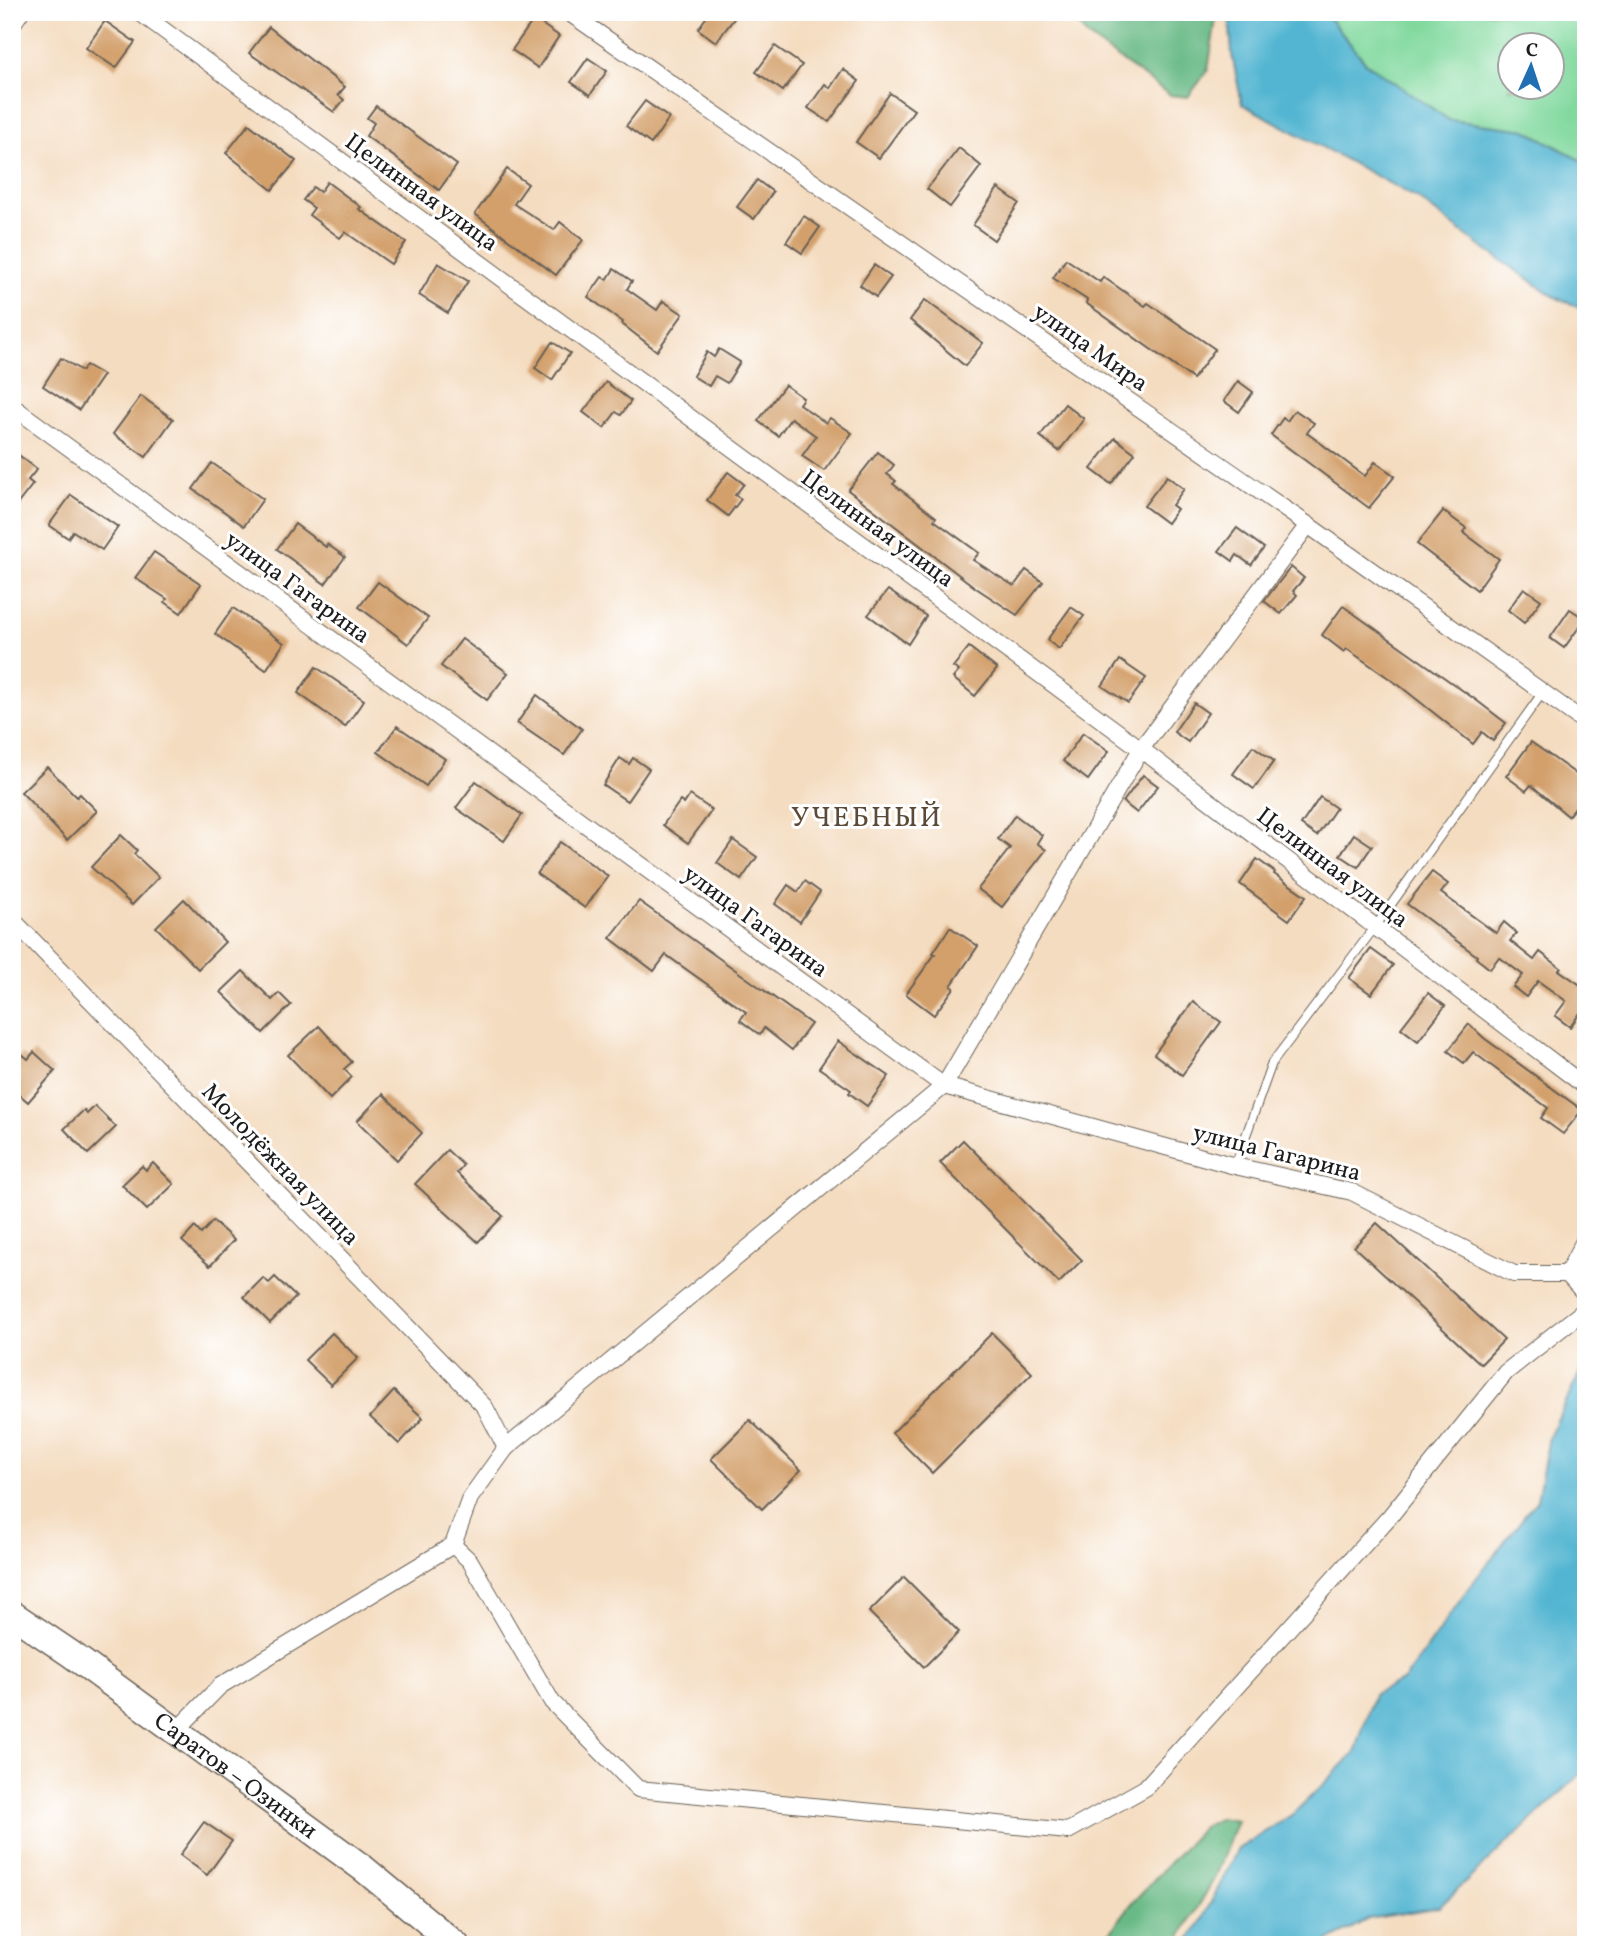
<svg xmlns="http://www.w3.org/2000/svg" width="1598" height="1957" font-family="Vollkorn,serif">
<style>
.green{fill:#81d99e;stroke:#4e7a5d;stroke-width:2;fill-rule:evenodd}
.forest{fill:#68b985;stroke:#426a50;stroke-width:2}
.water{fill:#53b5d1;stroke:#386876;stroke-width:2}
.building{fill:#d3a06c}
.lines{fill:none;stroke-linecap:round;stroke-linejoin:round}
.service-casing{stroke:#685f55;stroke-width:10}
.minor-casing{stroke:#685f55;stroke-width:18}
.trunk-casing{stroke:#685f55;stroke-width:29}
.service{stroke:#fff;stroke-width:8}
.minor{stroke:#fff;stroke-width:16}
.trunk{stroke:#fff;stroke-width:26}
.labels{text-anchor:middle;stroke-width:6;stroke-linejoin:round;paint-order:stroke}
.street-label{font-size:24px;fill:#1c1c1c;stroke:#fff}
.quarter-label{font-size:28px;letter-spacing:2px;fill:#5c4a38;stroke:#fff}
</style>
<rect width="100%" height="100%" fill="#fff"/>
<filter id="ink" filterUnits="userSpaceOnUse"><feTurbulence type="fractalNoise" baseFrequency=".0143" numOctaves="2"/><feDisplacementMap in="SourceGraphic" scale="14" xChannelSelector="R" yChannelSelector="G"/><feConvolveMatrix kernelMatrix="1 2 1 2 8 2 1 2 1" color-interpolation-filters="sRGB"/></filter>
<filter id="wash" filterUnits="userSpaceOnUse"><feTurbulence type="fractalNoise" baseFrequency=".00686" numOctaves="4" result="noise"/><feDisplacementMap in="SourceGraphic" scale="28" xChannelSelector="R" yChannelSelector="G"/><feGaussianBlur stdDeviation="1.57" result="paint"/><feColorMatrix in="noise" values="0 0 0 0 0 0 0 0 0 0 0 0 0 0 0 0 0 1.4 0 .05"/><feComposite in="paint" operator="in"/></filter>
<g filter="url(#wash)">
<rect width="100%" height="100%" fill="#f4dcc0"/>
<path class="green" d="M 1324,12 L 1586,12 L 1586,163 L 1526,130 L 1449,120 L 1366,63 ZM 1510,46 L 1552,46 L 1552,88 L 1510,88 Z"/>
<g class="forest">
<polygon points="1069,12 1217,12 1208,70 1188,97 1170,95 1087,36"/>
<polygon points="1220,1818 1237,1821 1214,1879 1176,1945 1100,1945 1133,1902 1203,1827"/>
</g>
<g class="water">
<polygon points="1229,12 1324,12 1366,63 1449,120 1526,130 1586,163 1586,311 1555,297 1480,246 1417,198 1242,104 1232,55"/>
<polygon points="1586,1360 1586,1769 1439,1907 1368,1919 1321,1945 1186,1945 1202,1920 1238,1849 1293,1814 1355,1753 1374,1694 1404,1680 1471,1585 1537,1500 1549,1437"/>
</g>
<g id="blocks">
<g class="building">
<polygon points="710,12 739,12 716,42 698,29"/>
<polygon points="534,19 559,36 538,68 512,50"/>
<polygon points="105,21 135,42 116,68 86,48"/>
<polygon points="269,27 345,87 338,95 344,100 334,112 249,53"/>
<polygon points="775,46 802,65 783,91 756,72"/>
<polygon points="588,58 607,71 590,95 571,82"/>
<polygon points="843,69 859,81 829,122 808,108 825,84 830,88"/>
<polygon points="890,93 914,110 879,158 856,142"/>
<polygon points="645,101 669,118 651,144 626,126"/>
<polygon points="376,106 457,165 439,190 366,136 374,123 367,118"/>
<polygon points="249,124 296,161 272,190 226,153"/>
<polygon points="959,148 981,166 950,207 927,189"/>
<polygon points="507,169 528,184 514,204 554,230 560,222 583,240 556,275 475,214"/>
<polygon points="757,180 773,192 754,219 737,207"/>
<polygon points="327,182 361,207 359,209 406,242 391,264 345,232 340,238 309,215 314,208 303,200 313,187 320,192"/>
<polygon points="998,188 1019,203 994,240 973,225"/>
<polygon points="804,216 820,227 802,253 786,242"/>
<polygon points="1066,259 1100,282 1103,277 1145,306 1148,303 1215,349 1193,379 1086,303 1087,300 1053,278"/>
<polygon points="438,263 468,281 448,313 419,295"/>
<polygon points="874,265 891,277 876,297 860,285"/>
<polygon points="614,269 632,281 627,289 657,310 663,301 683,314 657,351 622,324 623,322 588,297 602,277 607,280"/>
<polygon points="925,300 983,343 965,366 910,320"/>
<polygon points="552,342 570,353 552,380 535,368"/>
<polygon points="719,349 740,362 727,383 715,376 709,386 693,376 707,352 714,357"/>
<polygon points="61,358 82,371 86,365 103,375 79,410 43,386"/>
<polygon points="1238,381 1253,392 1239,412 1224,401"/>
<polygon points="606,382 631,401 621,415 616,412 604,428 583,412"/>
<polygon points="785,385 803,398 799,404 826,423 830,418 852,433 824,471 802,456 816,436 791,418 778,436 758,421"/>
<polygon points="141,396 173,419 146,457 113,434"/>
<polygon points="1065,404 1084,419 1059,451 1040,436"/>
<polygon points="1295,410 1314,423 1307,433 1365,476 1375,462 1395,476 1369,508 1271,435 1283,418 1287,421"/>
<polygon points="1115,438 1135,453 1111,484 1091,469"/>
<polygon points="12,450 37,469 28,480 33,484 12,511"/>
<polygon points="878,452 894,465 887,474 896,481 893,484 936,517 934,520 979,553 973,560 1014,586 1026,570 1043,582 1017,615 976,588 848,490"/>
<polygon points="212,463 263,499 244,526 193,489"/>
<polygon points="728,472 744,484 735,495 741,499 728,516 707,500"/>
<polygon points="1167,476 1184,489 1172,505 1177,509 1167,523 1144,506"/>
<polygon points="71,495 118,527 102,550 73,531 68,538 49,525"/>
<polygon points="1443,511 1466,528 1463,532 1499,559 1477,590 1417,544"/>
<polygon points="295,524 326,547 327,544 345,557 325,584 277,549"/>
<polygon points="1237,528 1264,548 1251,565 1237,555 1233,561 1219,551"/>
<polygon points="154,552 201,584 181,613 165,602 167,599 135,578"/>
<polygon points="1291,567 1304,578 1293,591 1297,595 1281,614 1264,601"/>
<polygon points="378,582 428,618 408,644 359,607"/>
<polygon points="1524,588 1541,600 1524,623 1508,610"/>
<polygon points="888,590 926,616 908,644 868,615"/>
<polygon points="1343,606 1476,700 1506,723 1493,741 1482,732 1473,744 1400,686 1347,649 1344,652 1322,635"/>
<polygon points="1071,607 1084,616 1059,649 1047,640"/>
<polygon points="233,608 284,643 266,670 215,634"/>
<polygon points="1570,609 1585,619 1564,648 1550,638"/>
<polygon points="462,639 508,673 487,700 441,666"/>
<polygon points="969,647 997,669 975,696 953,678 959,671 953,667"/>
<polygon points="1120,660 1146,678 1128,703 1102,686"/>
<polygon points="316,667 364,700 345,727 298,693"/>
<polygon points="537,695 582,729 564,755 517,723"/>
<polygon points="1194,703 1208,713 1188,742 1174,732"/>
<polygon points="397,726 445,759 426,786 378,752"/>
<polygon points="1083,733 1109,751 1088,780 1063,761"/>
<polygon points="1531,742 1586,781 1586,794 1568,816 1531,785 1526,791 1506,776"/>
<polygon points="1253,746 1274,761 1254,789 1233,774"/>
<polygon points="620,758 629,764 633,758 649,769 627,801 603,785"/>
<polygon points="47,767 77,797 80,794 97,811 67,840 21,792"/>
<polygon points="1143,775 1158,786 1137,813 1123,802"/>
<polygon points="476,781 522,815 504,841 456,808"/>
<polygon points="690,795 712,810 688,843 663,825 680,801 684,804"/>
<polygon points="1320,797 1336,808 1317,836 1301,825"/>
<polygon points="1015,815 1042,835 1037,843 1046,850 1002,907 978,889 1010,848 998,839"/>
<polygon points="1354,834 1372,846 1358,867 1340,855"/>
<polygon points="121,835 137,850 134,854 159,877 132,905 91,867"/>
<polygon points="733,840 757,857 741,880 717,863"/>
<polygon points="560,842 608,876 585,908 537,874"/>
<polygon points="1257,859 1275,872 1274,874 1306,896 1289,920 1240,884"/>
<polygon points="1432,872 1448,884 1441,893 1496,933 1504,922 1517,933 1510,941 1534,960 1540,952 1561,968 1559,970 1586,989 1586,1005 1570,1027 1555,1016 1566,1001 1538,981 1526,997 1513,987 1523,975 1499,957 1490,969 1476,958 1477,956 1407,904"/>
<polygon points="805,881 820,892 800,922 775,904 788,885 798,892"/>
<polygon points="184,899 225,942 198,969 156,927"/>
<polygon points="639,901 811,1024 792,1050 764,1028 760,1035 740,1020 746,1012 666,955 654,971 610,938"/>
<polygon points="950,927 978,946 951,986 954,988 934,1015 906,994 935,954 933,953"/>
<polygon points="1371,949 1393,965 1371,994 1349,978"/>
<polygon points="243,971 272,1000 279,993 291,1005 263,1033 221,992"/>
<polygon points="1428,993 1445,1006 1418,1041 1401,1028"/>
<polygon points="1193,1002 1221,1022 1182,1075 1154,1054"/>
<polygon points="1469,1024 1484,1038 1582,1110 1563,1134 1541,1118 1548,1108 1473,1052 1464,1063 1448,1051"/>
<polygon points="319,1026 352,1062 344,1069 352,1077 330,1099 288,1055"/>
<polygon points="838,1041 889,1076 867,1106 849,1093 851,1090 819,1068"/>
<polygon points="34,1052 55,1071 28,1102 12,1088 12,1065 22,1054 28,1059"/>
<polygon points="383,1094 422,1133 397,1160 357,1121"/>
<polygon points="95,1106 116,1127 88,1154 64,1129 84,1110 87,1114"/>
<polygon points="963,1140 1082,1260 1059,1283 940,1163"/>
<polygon points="447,1150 463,1165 457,1173 503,1216 478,1242 415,1184"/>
<polygon points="153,1163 174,1184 147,1210 122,1185 142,1166 146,1170"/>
<polygon points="213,1221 234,1240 210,1266 182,1241 195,1227 201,1234"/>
<polygon points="1377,1223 1504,1340 1481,1364 1354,1247"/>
<polygon points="275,1277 296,1297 270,1323 244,1297 263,1278 269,1283"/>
<polygon points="332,1333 358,1358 331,1385 305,1360"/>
<polygon points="992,1333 1032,1373 932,1473 892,1433"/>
<polygon points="394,1391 423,1418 399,1444 370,1417"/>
<polygon points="750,1420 801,1470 762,1509 711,1459"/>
<polygon points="904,1577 959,1632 924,1667 869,1612"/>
<polygon points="204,1822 232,1841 207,1875 180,1855"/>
</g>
</g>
</g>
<g filter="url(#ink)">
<use href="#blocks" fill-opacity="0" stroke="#685f55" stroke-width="2"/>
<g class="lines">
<g class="service-casing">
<polyline id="service" points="1235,1166 1272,1063 1375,927 1543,692"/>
</g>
<g class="minor-casing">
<g id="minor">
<polyline points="139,12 1141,749 1586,1087"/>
<polyline points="568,12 1308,525 1586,723"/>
<polyline points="12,25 21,12"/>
<polyline points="12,406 944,1086 1235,1166 1352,1192 1514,1274 1567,1274"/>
<polyline points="12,919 485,1407 506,1448"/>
<polyline points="1567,1274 1586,1237"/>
<polyline points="1567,1274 1586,1295"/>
<polyline points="453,1545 470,1561 552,1702 638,1789 1068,1831 1145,1788 1391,1515 1506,1372 1586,1309"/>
<polyline points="176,1731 220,1686 453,1545 470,1498 506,1448 944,1086 1141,749 1308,525"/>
</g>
</g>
<g class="trunk-casing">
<g id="trunk">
<path id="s1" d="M 12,1614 L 71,1654 L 364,1869 L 456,1945"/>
</g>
</g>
<use href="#service" class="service"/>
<use href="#minor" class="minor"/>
<use href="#trunk" class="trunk"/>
</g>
</g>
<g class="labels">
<g class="street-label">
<text transform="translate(422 192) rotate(36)" y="8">Целинная улица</text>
<text transform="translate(1091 347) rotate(35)" y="8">улица Мира</text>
<text transform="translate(878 528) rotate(36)" y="8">Целинная улица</text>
<text transform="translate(298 587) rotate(36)" y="8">улица Гагарина</text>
<text transform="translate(1333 867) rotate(37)" y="8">Целинная улица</text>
<text transform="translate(756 921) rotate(36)" y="8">улица Гагарина</text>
<text transform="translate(1277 1152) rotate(14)" y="8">улица Гагарина</text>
<text transform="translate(281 1164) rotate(46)" y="8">Молодёжная улица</text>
<text dy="8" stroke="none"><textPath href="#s1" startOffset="276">Саратов – Озинки</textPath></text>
</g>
<g class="quarter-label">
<text x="867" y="826">УЧЕБНЫЙ</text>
</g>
</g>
<rect width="1598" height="1957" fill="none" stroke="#fff" stroke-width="42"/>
<g transform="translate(1531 66) rotate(3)"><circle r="33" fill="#ffffff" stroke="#a4a4a4" stroke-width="2"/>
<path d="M0-5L12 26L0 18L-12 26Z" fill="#1f6fb2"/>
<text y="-10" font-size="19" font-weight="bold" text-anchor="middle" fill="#1c1c1c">С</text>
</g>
</svg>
